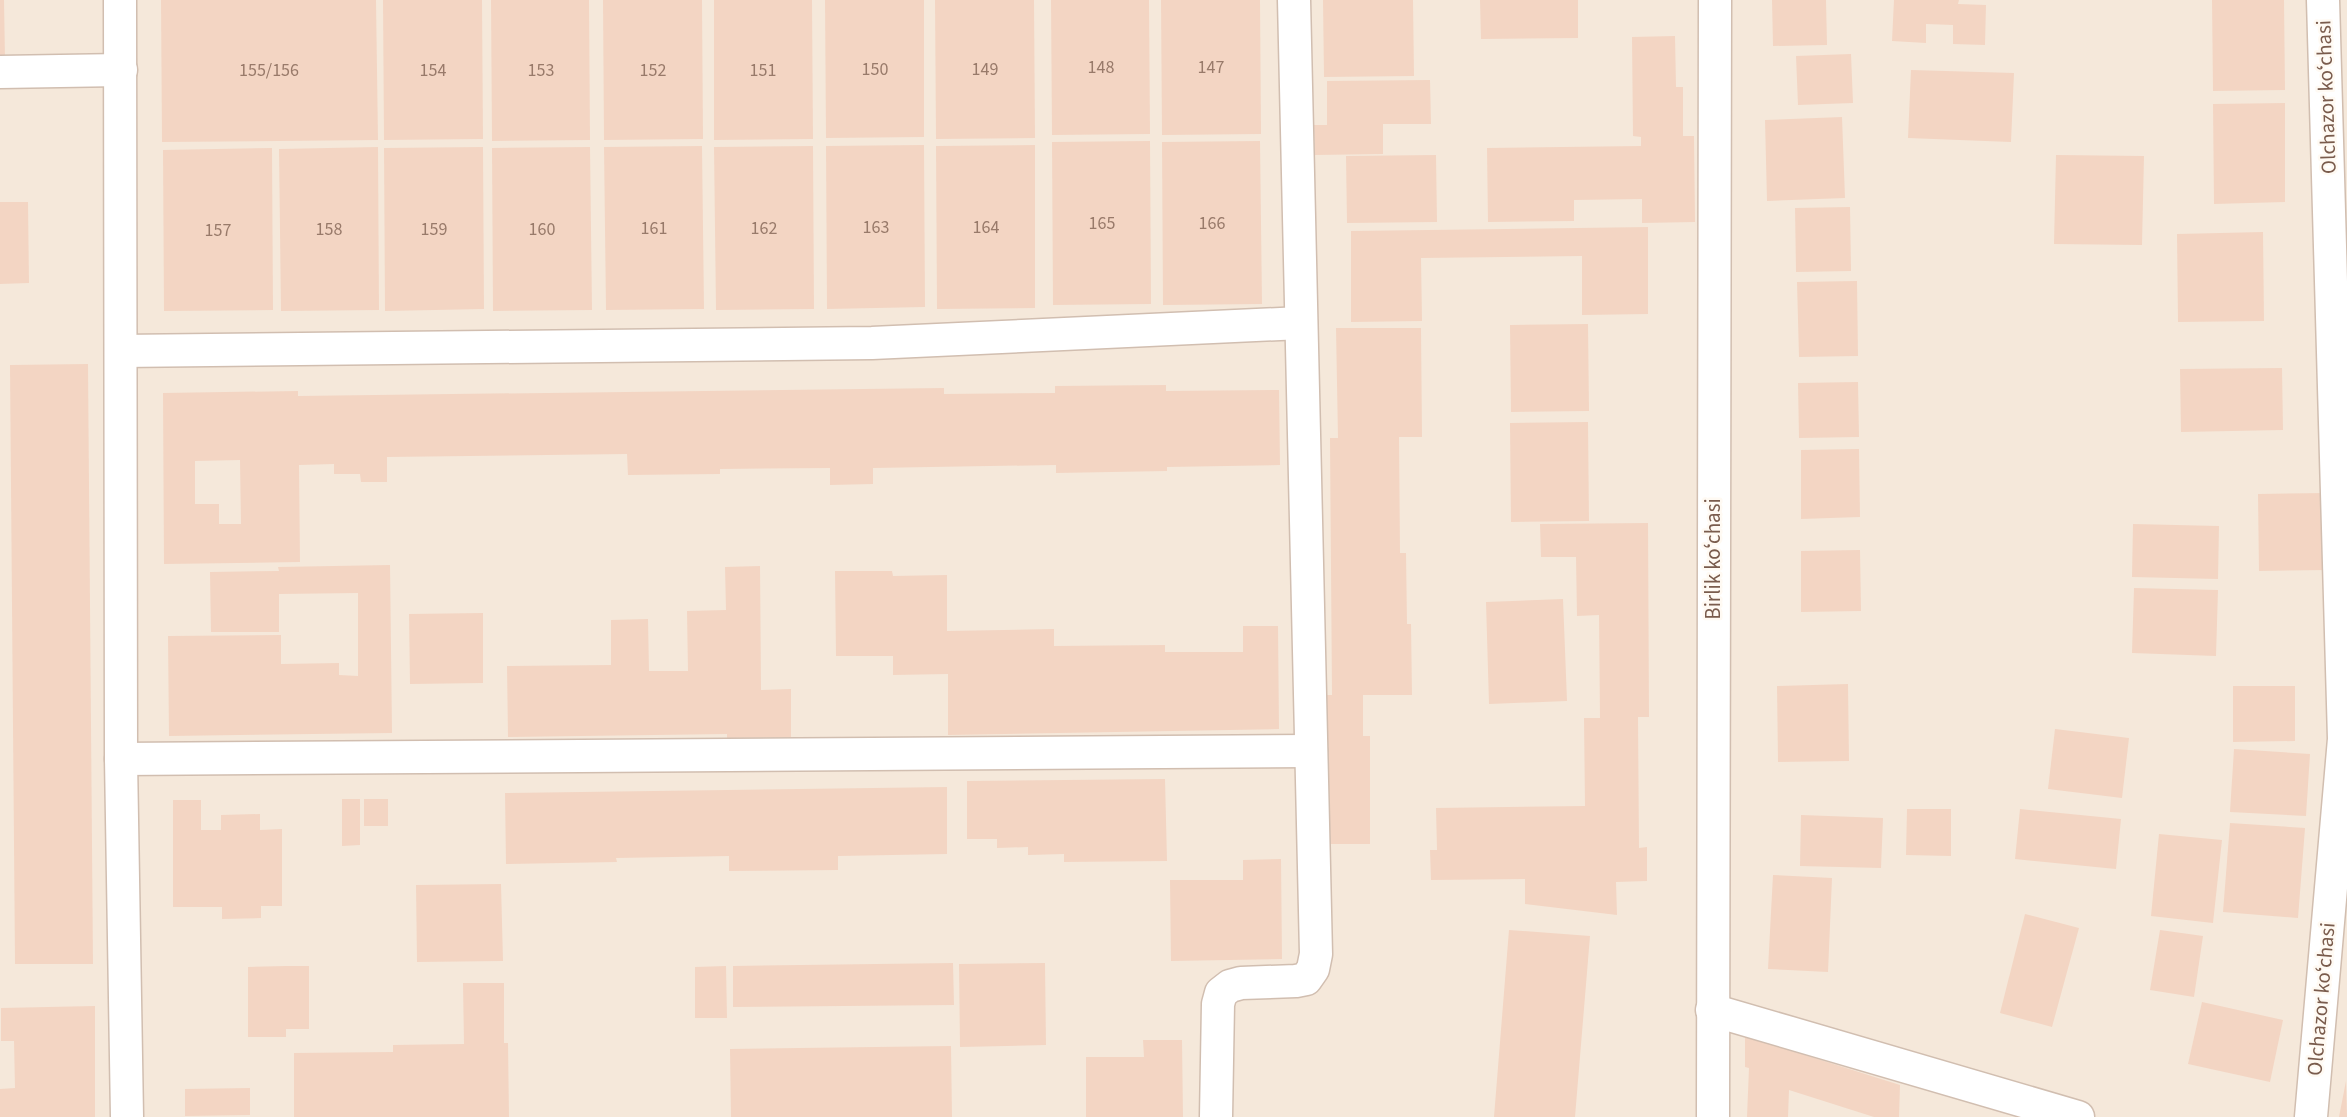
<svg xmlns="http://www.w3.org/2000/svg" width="2347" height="1117" font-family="'Source Sans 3',sans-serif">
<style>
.residential{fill:#f5e8da}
.building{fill:#f3d5c3;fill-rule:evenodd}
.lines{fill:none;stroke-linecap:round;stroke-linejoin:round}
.minor-casing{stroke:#d1beb0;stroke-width:35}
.minor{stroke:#fff;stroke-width:32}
.labels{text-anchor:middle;stroke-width:5;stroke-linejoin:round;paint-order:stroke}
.number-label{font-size:18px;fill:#987a6a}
.street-label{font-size:21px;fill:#7a5c4d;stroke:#fffaf3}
</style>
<rect width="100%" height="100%" fill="#fdf6ec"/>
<rect class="residential" x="0" y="0" width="2347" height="1117"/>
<g class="building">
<polygon points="0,0 4,0 5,59 0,59"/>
<polygon points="161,0 376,0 378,140 162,142"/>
<polygon points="383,0 482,0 483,139 384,140"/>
<polygon points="491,0 589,0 590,140 492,141"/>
<polygon points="603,0 702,0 703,139 604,140"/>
<polygon points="714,0 812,0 813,139 714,140"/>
<polygon points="825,0 924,0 924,137 826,138"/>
<polygon points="935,0 1034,0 1035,138 936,139"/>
<polygon points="1051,0 1149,0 1150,134 1052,135"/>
<polygon points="1161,0 1260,0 1261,134 1162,135"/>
<polygon points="1323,0 1413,0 1414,76 1324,77"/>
<polygon points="1480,0 1578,0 1578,38 1481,39"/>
<polygon points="1772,0 1826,0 1827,45 1773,46"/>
<polygon points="1894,0 1959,0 1958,4 1986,5 1985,45 1953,44 1953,25 1926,24 1926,43 1892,41"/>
<polygon points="2212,0 2284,0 2285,90 2213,91"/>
<polygon points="1675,36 1676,87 1683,87 1683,136 1694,136 1695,222 1642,223 1642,199 1574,200 1574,221 1488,222 1487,148 1641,146 1641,137 1633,136 1632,37"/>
<polygon points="1851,54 1853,103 1798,105 1796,56"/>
<polygon points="1911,70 2014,73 2011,142 1908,138"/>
<polygon points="1430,80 1431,124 1383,124 1383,154 1315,155 1314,125 1327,125 1327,81"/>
<polygon points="2285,103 2285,202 2214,204 2213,104"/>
<polygon points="1842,117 1845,198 1767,201 1765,120"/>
<polygon points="1150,141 1151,304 1053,305 1052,142"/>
<polygon points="1260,141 1262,304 1163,305 1162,142"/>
<polygon points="924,145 925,307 827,309 826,146"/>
<polygon points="1035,145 1035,308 937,309 936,146"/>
<polygon points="702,146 704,309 606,310 604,147"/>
<polygon points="813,146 814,309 716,310 714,147"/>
<polygon points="378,147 379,310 281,311 279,149"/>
<polygon points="483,147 484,309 385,311 384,148"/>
<polygon points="590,147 592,310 493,311 492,148"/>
<polygon points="272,148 273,310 164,311 163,150"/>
<polygon points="1436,155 1437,222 1347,223 1346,156"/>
<polygon points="2056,155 2144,156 2142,245 2054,244"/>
<polygon points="0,202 28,202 29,283 0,284"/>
<polygon points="1850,207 1851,271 1796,272 1795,208"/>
<polygon points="1648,227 1648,314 1582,315 1582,256 1421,258 1422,321 1351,322 1351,231"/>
<polygon points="2263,232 2264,321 2178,322 2177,234"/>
<polygon points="1857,281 1858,356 1799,357 1797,282"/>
<polygon points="1588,324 1589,411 1511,412 1510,325"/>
<polygon points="1336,328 1421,328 1422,437 1399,437 1400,553 1406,553 1407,624 1411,624 1412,695 1363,695 1363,736 1370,736 1370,844 1328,844 1326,695 1332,695 1330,438 1338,438"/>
<polygon points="88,364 93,964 15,964 10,365"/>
<polygon points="2282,368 2283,430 2181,432 2180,369"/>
<polygon points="1858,382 1859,437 1799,438 1798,383"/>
<path d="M 1166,385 L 1166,391 L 1279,390 L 1280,465 L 1167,467 L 1167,471 L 1056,473 L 1056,465 L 873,468 L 873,484 L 830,485 L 830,468 L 720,469 L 720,474 L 628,475 L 627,454 L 387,457 L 387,482 L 361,482 L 360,474 L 334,474 L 334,464 L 299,465 L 300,562 L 164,564 L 163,393 L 298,391 L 298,396 L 944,388 L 944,394 L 1055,393 L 1055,386 ZM 240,460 L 241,524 L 219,524 L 219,504 L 195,504 L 195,461 Z"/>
<polygon points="1588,422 1589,521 1511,522 1510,423"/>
<polygon points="1859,449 1860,517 1801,519 1801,450"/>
<polygon points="2327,493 2328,570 2259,571 2258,494"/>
<polygon points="1648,523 1649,717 1638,717 1639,848 1647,847 1647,881 1616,882 1617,915 1525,904 1525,879 1431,880 1430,850 1437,850 1436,808 1585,806 1584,718 1600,718 1599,615 1577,616 1576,557 1541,557 1540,524"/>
<polygon points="2133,524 2219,526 2218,579 2132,577"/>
<polygon points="1860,550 1861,611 1801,612 1801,551"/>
<polygon points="390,565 392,733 169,736 168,636 281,635 281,664 339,663 339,675 358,676 358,593 279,594 279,632 211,632 210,572 279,571 278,567"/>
<polygon points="760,566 761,690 791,689 791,737 727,738 727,734 508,737 507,666 611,665 611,620 648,619 649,671 688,671 687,611 726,610 725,567"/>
<polygon points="835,571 892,571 893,576 947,575 947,631 1054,629 1054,646 1165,645 1165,652 1243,652 1243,626 1278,626 1279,729 948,735 948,674 893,675 893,656 836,656"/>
<polygon points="2134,588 2218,590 2216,656 2132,653"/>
<polygon points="1563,599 1567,701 1489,704 1486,602"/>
<polygon points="483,613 483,683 410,684 409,614"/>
<polygon points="1848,684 1849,761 1778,762 1777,686"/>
<polygon points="2233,686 2295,686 2295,741 2233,742"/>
<polygon points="2055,729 2129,738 2122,798 2048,789"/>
<polygon points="2234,749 2310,754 2306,816 2230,812"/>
<polygon points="1165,779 1167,861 1064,862 1064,854 1028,855 1028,847 997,848 997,839 967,839 967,781"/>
<polygon points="947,787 947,854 838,856 838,870 729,871 729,856 616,858 617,862 506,864 505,793"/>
<polygon points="342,799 360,799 360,845 342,846"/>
<rect x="364" y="799" width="24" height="27"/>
<polygon points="173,800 201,800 201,830 221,830 221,815 260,814 260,830 282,829 282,906 261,906 261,918 222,919 222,907 173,907"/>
<polygon points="1907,809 1951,809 1951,856 1906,855"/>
<polygon points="2020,809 2121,819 2116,869 2015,859"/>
<polygon points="1801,815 1883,818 1881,868 1800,866"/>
<polygon points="2230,823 2305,828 2298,918 2223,912"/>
<polygon points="2159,834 2222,840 2213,923 2151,916"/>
<polygon points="1281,859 1282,959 1171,961 1170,880 1243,880 1243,860"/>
<polygon points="1773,875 1832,878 1828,972 1768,969"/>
<polygon points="501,884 503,961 417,962 416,885"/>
<polygon points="2025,914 2079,928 2052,1027 2000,1013"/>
<polygon points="1509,930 1590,936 1575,1117 1494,1117"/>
<polygon points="2160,930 2203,936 2194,997 2150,990"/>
<polygon points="953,963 954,1005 733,1007 733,966"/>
<polygon points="1045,963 1046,1045 960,1047 959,964"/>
<polygon points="286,966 309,966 309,1029 286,1029 286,1037 248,1037 248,967"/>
<polygon points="726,966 727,1018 695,1018 695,967"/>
<polygon points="463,983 504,983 504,1043 508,1043 509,1117 294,1117 294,1053 393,1052 393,1045 464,1044"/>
<polygon points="2202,1002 2283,1020 2270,1082 2188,1064"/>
<polygon points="95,1006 95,1117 0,1117 0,1089 15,1088 14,1041 1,1041 1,1008"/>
<polygon points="1745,1036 1900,1085 1899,1117 1874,1117 1789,1090 1788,1117 1747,1117 1749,1068 1745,1067"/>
<polygon points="1143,1040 1182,1040 1183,1117 1086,1117 1086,1057 1144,1057"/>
<polygon points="951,1046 952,1117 731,1117 730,1049"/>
<polygon points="2346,1081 2347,1117 2339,1117"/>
<polygon points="250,1088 250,1115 185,1116 185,1089"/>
</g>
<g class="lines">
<g class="minor-casing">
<g id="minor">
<polyline points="120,0 121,759 127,1117"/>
<polyline points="0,72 121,70"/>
<polyline points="121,351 872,343 1301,323"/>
<polyline points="121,759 1311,751"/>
<polyline points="1712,1010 2078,1117"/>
<polyline points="1216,1117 1218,1004 1221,993 1230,986 1241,983 1296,981 1306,979 1313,969 1316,954 1294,0"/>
<polyline points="1713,1117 1715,0"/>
<polyline points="2311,1117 2344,739 2323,0"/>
</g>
</g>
<use href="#minor" class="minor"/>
</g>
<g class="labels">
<g class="number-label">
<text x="1101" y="73">148</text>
<text x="1211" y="73">147</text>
<text x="875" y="75">150</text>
<text x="985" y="75">149</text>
<text x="269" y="76">155/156</text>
<text x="433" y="76">154</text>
<text x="541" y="76">153</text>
<text x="653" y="76">152</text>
<text x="763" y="76">151</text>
<text x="1102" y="229">165</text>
<text x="1212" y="229">166</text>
<text x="876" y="233">163</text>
<text x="986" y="233">164</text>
<text x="654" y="234">161</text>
<text x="764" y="234">162</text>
<text x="329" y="235">158</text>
<text x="434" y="235">159</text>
<text x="542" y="235">160</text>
<text x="218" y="236">157</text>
</g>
<g class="street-label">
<text transform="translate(2326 97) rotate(-92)" y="7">Olchazor koʻchasi</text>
<text transform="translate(1713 559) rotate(-90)" y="7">Birlik koʻchasi</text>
<text transform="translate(2321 999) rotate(-85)" y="7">Olchazor koʻchasi</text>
</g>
</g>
</svg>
